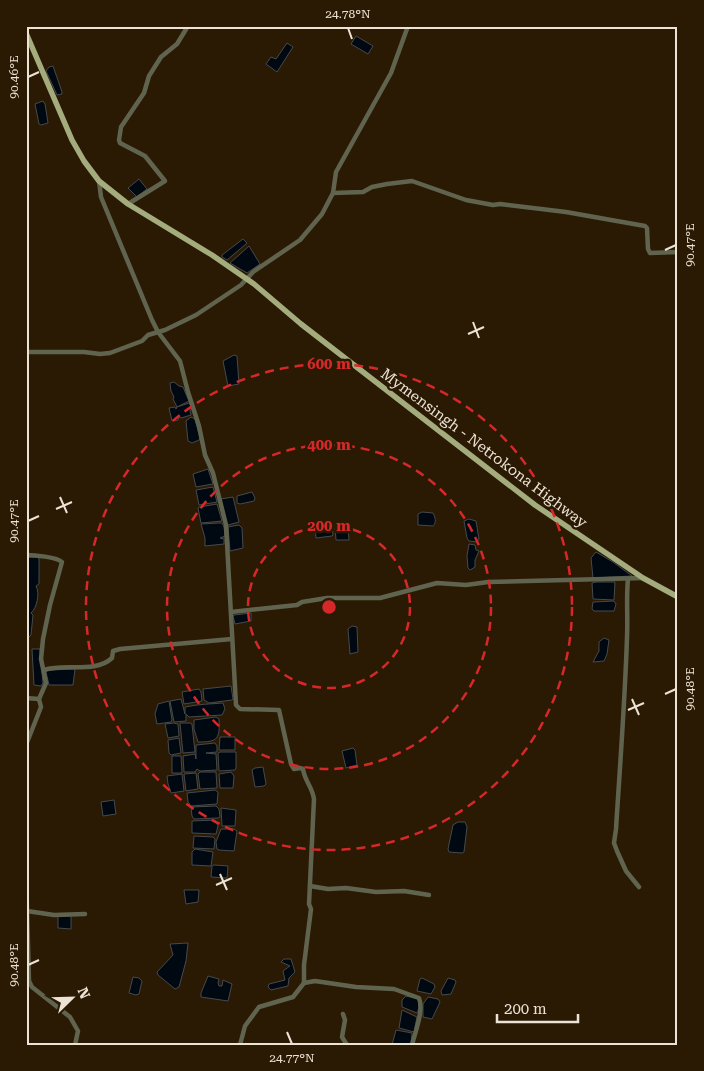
<svg xmlns="http://www.w3.org/2000/svg" width="704" height="1071" font-family="'Roboto Serif',serif">
<style>
.water{fill:#000911;stroke:#474a4c}
.lines{fill:none;stroke-linecap:round;stroke-linejoin:round}
.minor{stroke:#60644e;stroke-width:4.5}
.major{stroke:#a4ac7d;stroke-width:5.5}
.ticks{fill:none;stroke:#ede3d5;stroke-width:2}
.ring{fill:none;stroke:#d62828;stroke-width:2.5;stroke-dasharray:9 6}
.labels{text-anchor:middle;stroke-width:5;stroke-linejoin:round;paint-order:stroke}
.street-label{font-size:15px;fill:#ede3d5;stroke:#2a1a04}
.centre{fill:#d62828;stroke:#2a1a04;stroke-width:2.5}
.ring-label{font-size:15px;text-anchor:middle;font-weight:bold;fill:#d62828;stroke:#2a1a04;stroke-width:5;stroke-linejoin:round;paint-order:stroke}
.neatline{fill:none;stroke:#ede3d5;stroke-width:2}
.ticks-label{font-size:12px;text-anchor:middle;fill:#ede3d5}
</style>
<rect width="100%" height="100%" fill="#2a1a04"/>
<g class="water">
<polygon points="356,36 373,46 368,54 351,44"/>
<polygon points="287,43 293,47 277,72 266,64 271,57 276,59"/>
<polygon points="53,66 62,92 62,94 57,95 46,71 49,67"/>
<polygon points="43,101 45,104 48,123 41,125 39,124 35,104"/>
<polygon points="139,179 147,189 137,197 128,188"/>
<polygon points="243,239 247,243 246,244 227,260 222,257 222,255"/>
<polygon points="249,246 260,264 247,273 230,263"/>
<polygon points="234,355 237,356 239,384 228,386 223,361"/>
<polygon points="174,382 179,386 183,387 189,401 177,407 173,399 174,397 171,391 170,383"/>
<polygon points="189,403 192,408 190,411 191,415 181,418 179,417 178,420 172,421 169,408 175,407 176,409 177,407"/>
<polygon points="191,417 195,419 200,438 199,440 192,443 188,441 186,421"/>
<polygon points="208,469 213,484 196,487 193,474"/>
<polygon points="213,487 217,502 199,505 196,490"/>
<polygon points="252,492 255,498 254,501 240,504 237,503 237,496"/>
<polygon points="233,497 239,522 228,525 227,524 221,499"/>
<polygon points="217,504 222,521 201,523 198,508 199,507"/>
<path d="M 422,512 L 433,513 C 435,517 437,522 433,526 L 418,525 L 418,514 Z"/>
<polygon points="469,519 476,521 479,539 477,542 469,541 467,538 464,521"/>
<polygon points="219,523 222,523 224,527 225,536 220,538 224,539 224,544 205,546 205,538 201,524"/>
<polygon points="318,524 332,525 333,535 332,536 316,538 315,527"/>
<polygon points="239,525 242,528 243,548 230,551 228,527"/>
<polygon points="338,526 348,527 349,540 336,540 335,528"/>
<polygon points="469,544 475,545 476,550 479,551 475,560 475,567 470,570 468,568 467,556"/>
<polygon points="596,552 613,562 632,576 593,578 591,558"/>
<path d="M 26,557 L 38,557 L 39,559 L 39,584 L 36,586 C 40,593 37,608 31,613 L 33,615 L 31,635 L 28,638 L 26,636 Z"/>
<polygon points="596,582 615,582 614,600 593,599 592,583"/>
<polygon points="614,601 616,604 614,611 594,611 592,609 593,602"/>
<polygon points="251,613 251,621 235,624 233,616 234,615"/>
<polygon points="352,626 357,627 358,652 350,654 348,629"/>
<polygon points="604,638 609,640 607,654 604,661 593,662 599,651 599,642"/>
<polygon points="32,649 40,649 40,651 43,683 41,686 34,685"/>
<polygon points="75,669 73,685 49,685 46,672 48,670"/>
<polygon points="231,686 233,699 232,700 209,703 204,700 203,689"/>
<polygon points="199,689 201,692 202,701 184,704 182,692"/>
<path d="M 181,699 L 185,714 L 185,707 C 199,704 210,704 223,703 L 225,709 L 222,715 L 189,717 L 186,714 L 186,721 L 174,722 L 170,701 Z"/>
<polygon points="169,701 172,720 171,722 157,724 155,714 158,704"/>
<path d="M 216,717 L 219,719 C 220,739 218,742 198,742 L 194,729 L 194,720 Z"/>
<polygon points="174,723 178,724 179,736 168,738 165,724"/>
<polygon points="180,723 190,723 192,724 195,752 183,753"/>
<polygon points="220,737 235,737 235,750 219,750"/>
<polygon points="179,738 181,753 171,755 169,753 168,740"/>
<polygon points="215,743 217,746 217,752 206,753 216,754 217,770 200,771 197,769 195,772 184,772 183,756 195,754 196,759 196,745"/>
<polygon points="353,748 355,750 357,765 346,768 342,751"/>
<polygon points="220,752 236,752 236,768 235,770 219,771 218,753"/>
<polygon points="172,756 181,756 182,773 172,773"/>
<polygon points="263,767 266,784 264,786 255,787 252,770 255,768"/>
<polygon points="200,772 216,772 217,788 200,789 198,774"/>
<polygon points="231,772 234,776 233,788 220,788 219,774"/>
<polygon points="196,773 198,789 186,791 184,774"/>
<polygon points="182,774 184,791 171,793 168,784 167,776"/>
<polygon points="215,790 218,792 217,804 191,806 188,802 187,793"/>
<polygon points="114,800 116,814 103,816 101,802"/>
<polygon points="216,806 219,809 220,817 218,818 194,819 192,816 191,807"/>
<polygon points="221,808 236,810 235,826 222,826"/>
<polygon points="215,820 218,826 216,834 192,833 192,821"/>
<polygon points="458,822 465,822 467,827 464,852 462,853 449,852 448,849 453,825"/>
<polygon points="221,829 234,829 237,831 234,851 219,850 217,849 216,842"/>
<polygon points="194,836 213,837 215,839 214,849 193,848"/>
<polygon points="195,849 213,852 211,866 192,865 192,852"/>
<polygon points="214,865 228,866 227,878 211,877 212,866"/>
<polygon points="184,890 199,890 198,902 186,904"/>
<polygon points="58,916 71,916 71,929 58,928"/>
<polygon points="188,943 186,961 179,987 175,989 158,975 157,972 173,955 170,944"/>
<polygon points="284,959 291,959 295,972 289,978 288,986 271,990 268,987 269,984 285,980 283,971 290,966 281,962"/>
<polygon points="208,976 219,979 218,983 219,986 222,986 223,980 232,984 228,1001 201,997 201,993"/>
<polygon points="133,977 139,978 142,981 139,994 136,995 129,993"/>
<polygon points="422,978 434,984 435,987 431,994 417,991 420,979"/>
<polygon points="448,978 455,980 456,982 451,994 442,995 441,991"/>
<path d="M 406,996 L 418,999 C 420,1003 419,1009 417,1013 L 402,1007 L 402,1000 Z"/>
<polygon points="428,997 438,999 440,1002 432,1019 423,1017 423,1004"/>
<polygon points="402,1010 417,1017 414,1032 399,1028"/>
<polygon points="396,1030 412,1033 411,1045 392,1045"/>
</g>
<g class="lines">
<g class="minor">
<path d="M 99,181 L 101,197 L 152,320 L 158,332 L 180,361 L 188,392 L 199,426 L 205,455 L 213,473 L 226,525 L 236,705 L 240,709 L 279,710 L 291,764 L 294,769 L 300,768 L 303,769 C 305,782 312,786 314,799 L 309,904 L 311,909 L 304,965 L 304,983 L 293,997 L 259,1007 L 245,1026 L 240,1045"/>
<polyline points="333,193 363,192 372,187 387,184 412,181 466,200 493,205 500,204 566,212 645,226 647,228 648,249 650,253 678,252"/>
<polyline points="128,204 165,181 145,156 120,143 119,140 121,127 144,93 149,76 161,57 177,44 188,26"/>
<polyline points="26,352 84,352 100,354 110,353 142,341 148,335 165,330 196,315 241,285 253,272 300,240 322,214 333,193 336,172 391,73 408,26"/>
<path d="M 26,555 C 34,555 57,557 62,562 L 50,605 L 43,639 L 41,659 L 46,683 L 39,699 L 41,707 L 26,745"/>
<path d="M 628,579 C 626,598 628,617 627,637 C 625,701 620,765 616,829 L 614,843 L 617,851 L 626,871 L 639,887"/>
<polyline points="231,612 297,605 302,602 327,598 380,598 437,583 466,585 488,582 643,578"/>
<path d="M 44,670 C 65,663 95,674 112,658 L 113,651 L 120,649 L 232,639"/>
<polyline points="26,698 39,699"/>
<polyline points="26,872 29,981 32,987 70,1017 78,1031 75,1045"/>
<polyline points="310,886 328,889 346,888 376,892 404,891 429,895"/>
<polyline points="27,911 54,915 85,914"/>
<path d="M 304,983 L 315,981 L 356,987 L 394,989 L 419,998 C 424,1011 415,1032 412,1045"/>
<polyline points="343,1014 345,1020 342,1037 347,1045"/>
</g>
<polyline class="major" points="26,33 72,140 84,161 99,181 128,204 212,255 254,284 301,324 535,505 643,578 678,597"/>
</g>
<path class="ticks" d="M 348,28 L 352,39M 28,77 L 39,72M 665,250 L 676,245M 473,322 L 479,338M 468,334 L 484,327M 60,497 L 67,513M 56,509 L 72,502M 28,521 L 39,516M 665,694 L 676,689M 632,699 L 639,715M 628,710 L 644,703M 220,874 L 227,890M 216,885 L 232,878M 28,965 L 39,960M 287,1032 L 292,1044"/>
<g class="ring">
<circle cx="329" cy="607" r="81"/>
<circle cx="329" cy="607" r="162"/>
<circle cx="329" cy="607" r="243"/>
</g>
<g class="labels">
<g class="street-label">
<text transform="translate(484 448) rotate(37)" y="5">Mymensingh - Netrokona Highway</text>
</g>
</g>
<circle cx="329" cy="607" r="8" class="centre"/>
<g class="ring-label">
<text x="329" y="369">600 m</text>
<text x="329" y="450">400 m</text>
<text x="329" y="531">200 m</text>
</g>
<rect width="704" height="1071" fill="none" stroke="#2a1a04" stroke-width="55"/>
<g transform="translate(72 998) rotate(67)" stroke="#2a1a04" stroke-width="4" paint-order="stroke">
<path d="M0-4L9 19L0 12L-9 19Z" fill="#ede3d5"/>
<text y="-8" font-size="14" font-weight="bold" text-anchor="middle" fill="#ede3d5">N</text>
</g>
<path d="M497 1014v8h81v-8" fill="none" stroke="#ede3d5" stroke-width="2.5"/>
<text x="504" y="1014" font-size="15" fill="#ede3d5" stroke="#2a1a04" stroke-width="4" paint-order="stroke">200 m</text>
<rect x="28" y="28" width="648" height="1016" class="neatline"/>
<g class="ticks-label">
<text x="348" y="18">24.78°N</text>
<text transform="translate(14 77) rotate(-90)" y="4">90.46°E</text>
<text transform="translate(690 245) rotate(-90)" y="4">90.47°E</text>
<text transform="translate(14 521) rotate(-90)" y="4">90.47°E</text>
<text transform="translate(690 689) rotate(-90)" y="4">90.48°E</text>
<text transform="translate(14 965) rotate(-90)" y="4">90.48°E</text>
<text x="292" y="1062">24.77°N</text>
</g>
</svg>
